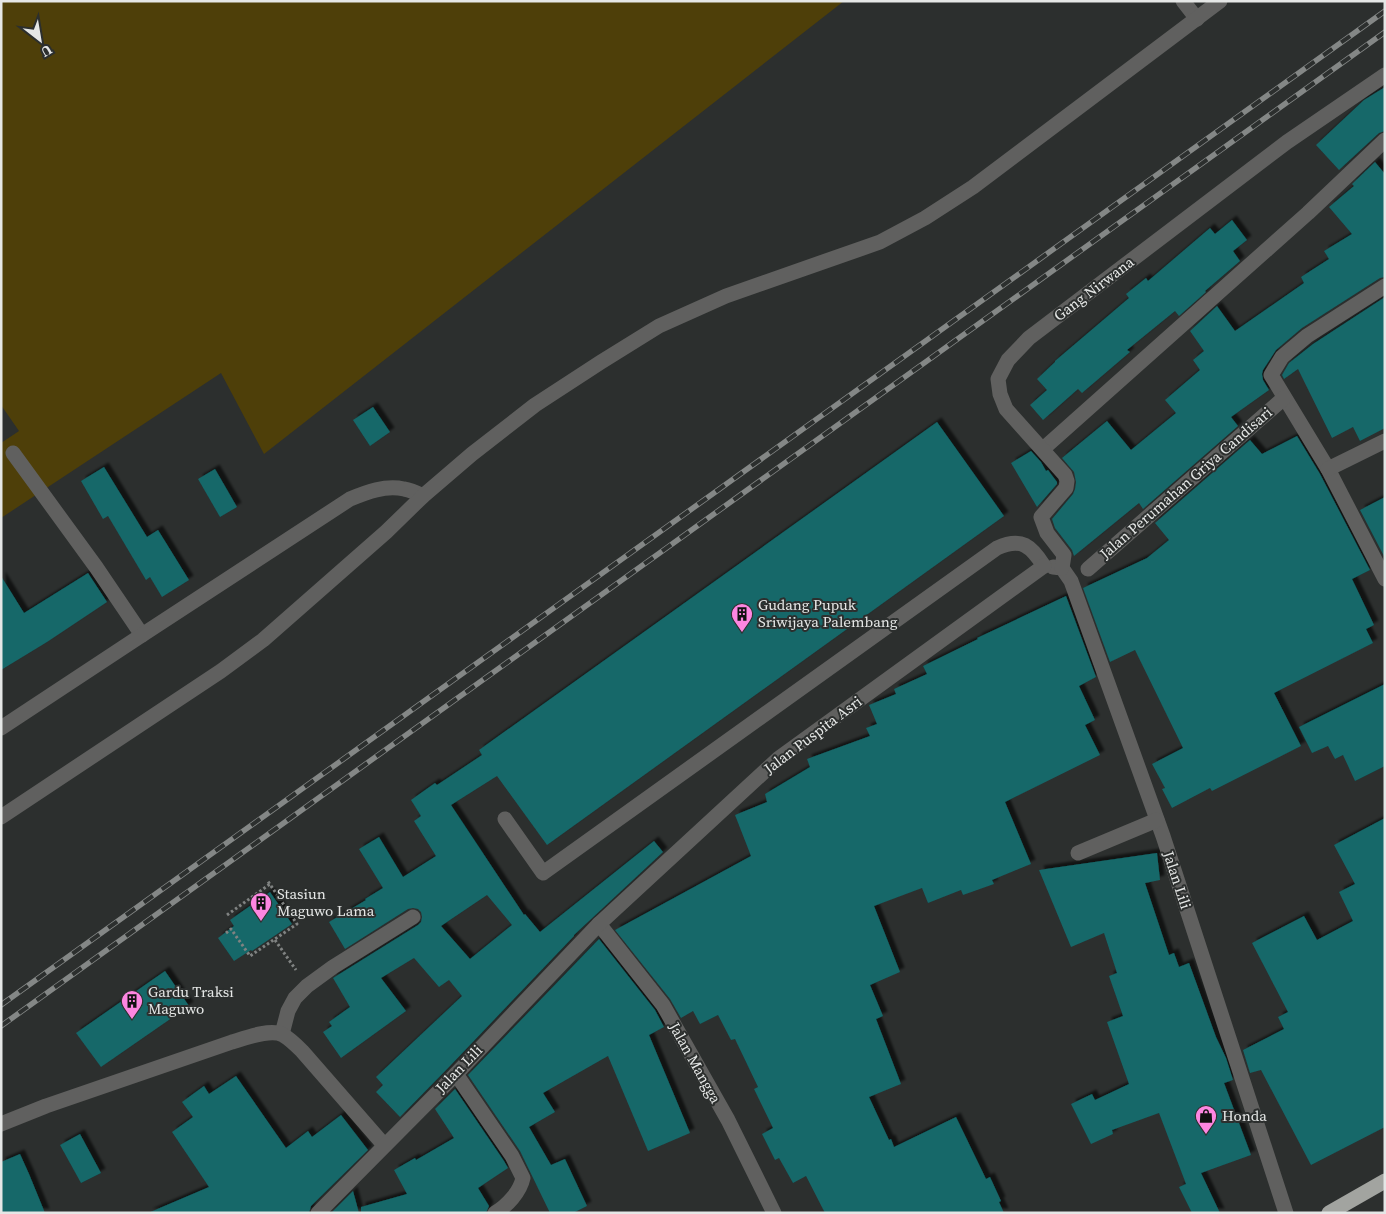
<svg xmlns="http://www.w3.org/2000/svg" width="1386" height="1214" font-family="'Source Serif 4',serif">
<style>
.green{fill:#4e3f09}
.building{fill:#146769;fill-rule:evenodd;filter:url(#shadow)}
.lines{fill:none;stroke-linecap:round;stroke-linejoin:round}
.path{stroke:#808382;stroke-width:3;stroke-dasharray:2.5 2.5;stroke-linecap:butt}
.minor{stroke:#60605f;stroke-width:15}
.highway{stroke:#a2a4a0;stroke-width:15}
.rail-casing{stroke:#848786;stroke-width:5.5}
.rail{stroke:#2c2f2e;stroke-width:4;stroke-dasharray:11;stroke-linecap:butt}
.labels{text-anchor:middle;stroke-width:4;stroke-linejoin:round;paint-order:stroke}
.street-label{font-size:15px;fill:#e5e7e6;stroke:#2c2f2e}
.poi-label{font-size:15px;fill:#e5e7e6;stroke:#2c2f2e;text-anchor:start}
</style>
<defs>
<filter id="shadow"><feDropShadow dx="4.5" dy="-4.5" stdDeviation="1" flood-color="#0009"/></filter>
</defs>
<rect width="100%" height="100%" fill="#2c2f2e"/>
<polygon class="green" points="1,1 844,1 264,454 221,373 1,518 1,443 19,431 1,405"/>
<g class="building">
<polygon points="1385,87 1385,131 1379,133 1339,170 1316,145 1364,100"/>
<polygon points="1375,162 1385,174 1385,277 1380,278 1302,328 1276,350 1263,370 1262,374 1263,380 1269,390 1231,417 1238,426 1143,509 1139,503 1074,556 1072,550 1055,528 1052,519 1073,494 1075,489 1076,482 1074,472 1062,458 1107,421 1131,450 1176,413 1165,400 1200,370 1193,360 1204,351 1190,331 1217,306 1235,331 1304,283 1301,277 1329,259 1324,251 1352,234 1329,207 1354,186 1352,184"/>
<polygon points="1232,220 1247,240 1233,251 1240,261 1205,291 1206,292 1179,316 1175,311 1127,350 1130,352 1082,393 1078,389 1043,420 1030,405 1047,390 1037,379 1055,362 1055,361 1129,298 1126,294 1146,278 1148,281 1210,228 1215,234"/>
<polygon points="1385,297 1385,428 1360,441 1353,427 1332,438 1298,369 1284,379 1282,375 1289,363 1313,344"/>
<polygon points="373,407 390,432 370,446 353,420"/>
<path d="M 937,422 L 1004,516 L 547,845 L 497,776 L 451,805 L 524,915 L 525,914 L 540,932 L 654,841 L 663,852 L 574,935 L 574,936 L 449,1067 L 400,1117 L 376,1092 L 383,1085 L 376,1077 L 462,996 L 449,980 L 439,987 L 414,958 L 381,978 L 406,1011 L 341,1058 L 323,1032 L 332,1026 L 329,1022 L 350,1007 L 333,978 L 418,925 L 421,922 L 422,917 L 421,912 L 418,909 L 413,908 L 408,909 L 345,949 L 329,922 L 366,900 L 365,899 L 383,888 L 359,849 L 379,837 L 403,877 L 436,856 L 414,821 L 421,816 L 411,800 L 435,783 L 437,785 L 482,755 L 479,750 ZM 487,895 L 512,925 L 470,959 L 441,926 Z"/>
<polygon points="1297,436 1320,474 1370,570 1352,579 1374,625 1366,629 1373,643 1274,693 1301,746 1212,791 1210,788 1172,808 1162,789 1165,788 1152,764 1183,748 1135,650 1110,662 1083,588 1147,558 1169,540 1155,523 1250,440 1262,454"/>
<polygon points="1031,451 1041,462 1046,471 1048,470 1057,482 1057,484 1037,507 1011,463"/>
<polygon points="104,467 147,537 158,530 189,580 162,597 150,577 146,580 108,516 103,519 81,481"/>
<polygon points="215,469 237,507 220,517 198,479"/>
<polygon points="1385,497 1385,558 1360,510"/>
<polygon points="88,573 107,602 47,642 1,670 1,576 24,613"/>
<polygon points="1066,596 1096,677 1079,686 1095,720 1085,725 1100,755 1005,802 1031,864 992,880 994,884 963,895 961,890 928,903 922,888 874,906 900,972 870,985 883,1016 876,1019 901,1084 869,1097 889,1140 891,1139 894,1147 956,1117 986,1179 990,1177 1001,1201 999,1202 1004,1213 825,1213 806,1176 793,1183 779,1158 775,1160 762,1134 773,1128 754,1089 758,1087 735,1039 731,1040 718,1015 700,1024 693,1011 681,1018 670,999 615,930 751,856 735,815 767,802 765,794 810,767 807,759 870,736 866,728 877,724 869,705 896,694 894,689 927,674 923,666 978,639 977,638"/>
<polygon points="1385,684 1385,766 1355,781 1343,755 1335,759 1328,746 1312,753 1299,727"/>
<polygon points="1385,818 1385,1127 1311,1165 1261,1070 1250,1073 1243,1050 1284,1029 1278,1017 1288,1012 1252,943 1304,916 1317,940 1353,921 1339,892 1355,884 1334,845"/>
<polygon points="1157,853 1160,880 1145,883 1169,955 1174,953 1179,967 1189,963 1216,1037 1226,1058 1233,1080 1224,1083 1251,1155 1201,1173 1220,1213 1192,1213 1179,1187 1186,1184 1159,1113 1112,1130 1113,1134 1091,1144 1071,1104 1092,1094 1095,1100 1129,1084 1107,1022 1123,1016 1109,976 1117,973 1104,933 1071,947 1039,870"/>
<polygon points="270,892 292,924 252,951 251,950 234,961 218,938 234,926 230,920"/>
<polygon points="599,939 655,1010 664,1027 649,1035 690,1133 648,1151 608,1056 543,1093 555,1112 529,1127 551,1165 565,1159 587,1206 573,1213 550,1213 520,1151 468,1075"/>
<polygon points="165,971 189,1006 101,1067 76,1033"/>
<polygon points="236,1076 286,1148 308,1131 312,1137 341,1115 368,1150 311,1206 309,1213 148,1213 209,1187 172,1132 193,1117 182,1102 204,1086 209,1094"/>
<polygon points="455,1089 504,1161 508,1168 478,1188 489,1206 486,1213 361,1213 361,1207 407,1194 394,1170 415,1158 416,1160 454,1138 435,1109"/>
<polygon points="80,1134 101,1173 81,1183 60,1145"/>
<polygon points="20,1154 29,1174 45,1213 1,1213 1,1162"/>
<polygon points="353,1191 359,1213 331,1213"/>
</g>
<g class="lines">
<g class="path">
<polyline points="227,915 270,884"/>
<polyline points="226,933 231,929 250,956 297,924 267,880"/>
<polyline points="275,940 296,970"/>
</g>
<g class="minor">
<polyline points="1183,1 1197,19"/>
<polyline points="1385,286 1307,336 1282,357 1271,375 1328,469 1385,579"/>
<polyline points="1043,449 1308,213 1385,140"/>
<polyline points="13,453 96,567 142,635"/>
<polyline points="1328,469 1385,441"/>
<polyline points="1053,567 1062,568 1071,581 1163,836 1286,1213"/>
<polyline points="1062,568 1064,555 1047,533 1041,517 1066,488 1067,481 1065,475 1006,409 1000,394 998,379 1008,360 1029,338 1287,142 1385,75"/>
<polyline points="1088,569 1284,398"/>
<path d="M 1,728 L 142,635 L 350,499 C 367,492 385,485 404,489 C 411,490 417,493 423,496"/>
<polyline points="1,817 221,671 263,640 386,532 423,496 472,454 535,405 601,362 659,326 726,296 880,242 925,218 973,187 1220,1"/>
<path d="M 505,819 L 543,873 L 997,548 C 1022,537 1031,546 1044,566"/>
<polyline points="1078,853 1157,820"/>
<polyline points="599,924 663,1005 728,1120 774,1213"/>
<polyline points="282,1034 288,1011 295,998 307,986 333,967 413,917"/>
<path d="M 456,1074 L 512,1156 L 523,1178 C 520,1192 507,1206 495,1213"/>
<path d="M 1,1124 L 46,1106 L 232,1042 C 245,1038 271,1028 283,1035 C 290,1039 296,1045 302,1051 L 384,1145"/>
<polyline points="318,1213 456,1074 599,924 779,758 1044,566"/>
</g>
<polyline class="highway" points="1329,1213 1385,1181"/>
<g class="rail-casing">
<g id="rail">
<polyline points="1,1005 1385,11"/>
<polyline points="1,1026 1385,32"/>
</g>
</g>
<use href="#rail" class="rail"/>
</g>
<defs>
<g id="building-pin" transform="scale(1.125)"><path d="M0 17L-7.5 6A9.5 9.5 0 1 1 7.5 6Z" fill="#fd86e1" stroke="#2c2f2e"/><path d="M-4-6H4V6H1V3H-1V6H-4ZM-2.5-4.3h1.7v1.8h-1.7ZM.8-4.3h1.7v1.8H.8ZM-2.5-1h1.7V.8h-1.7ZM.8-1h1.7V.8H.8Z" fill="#111"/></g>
<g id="shop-pin" transform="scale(1.125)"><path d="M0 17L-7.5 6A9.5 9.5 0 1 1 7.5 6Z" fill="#fd86e1" stroke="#2c2f2e"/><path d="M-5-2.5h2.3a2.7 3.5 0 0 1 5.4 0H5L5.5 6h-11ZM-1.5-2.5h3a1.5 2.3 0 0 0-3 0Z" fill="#111"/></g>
</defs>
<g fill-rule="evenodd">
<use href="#building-pin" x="742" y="614"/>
<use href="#building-pin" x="261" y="903"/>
<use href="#building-pin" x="132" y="1001"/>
<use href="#shop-pin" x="1206" y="1116"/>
</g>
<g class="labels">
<g class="street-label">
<text transform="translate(1094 289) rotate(-37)" y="5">Gang Nirwana</text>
<text transform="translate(1186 483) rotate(-41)" y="5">Jalan Perumahan Griya Candisari</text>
<text transform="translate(813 735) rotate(-37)" y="5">Jalan Puspita Asri</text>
<text transform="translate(1177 880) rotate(72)" y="5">Jalan Lili</text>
<text transform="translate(695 1063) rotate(61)" y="5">Jalan Mangga</text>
<text transform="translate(459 1069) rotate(-46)" y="5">Jalan Lili</text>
</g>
<g class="poi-label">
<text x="758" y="610">Gudang Pupuk<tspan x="758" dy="17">Sriwijaya Palembang</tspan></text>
<text x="277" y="899">Stasiun<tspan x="277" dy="17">Maguwo Lama</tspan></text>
<text x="148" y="997">Gardu Traksi<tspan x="148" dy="17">Maguwo</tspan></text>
<text x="1222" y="1121">Honda</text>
</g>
</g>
<rect width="1386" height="1214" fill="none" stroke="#e5e7e6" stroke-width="5"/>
<g transform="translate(40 40) rotate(149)" stroke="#2c2f2e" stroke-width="4" paint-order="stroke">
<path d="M0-4L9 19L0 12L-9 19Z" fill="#e5e7e6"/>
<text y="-8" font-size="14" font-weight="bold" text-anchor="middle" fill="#e5e7e6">U</text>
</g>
</svg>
